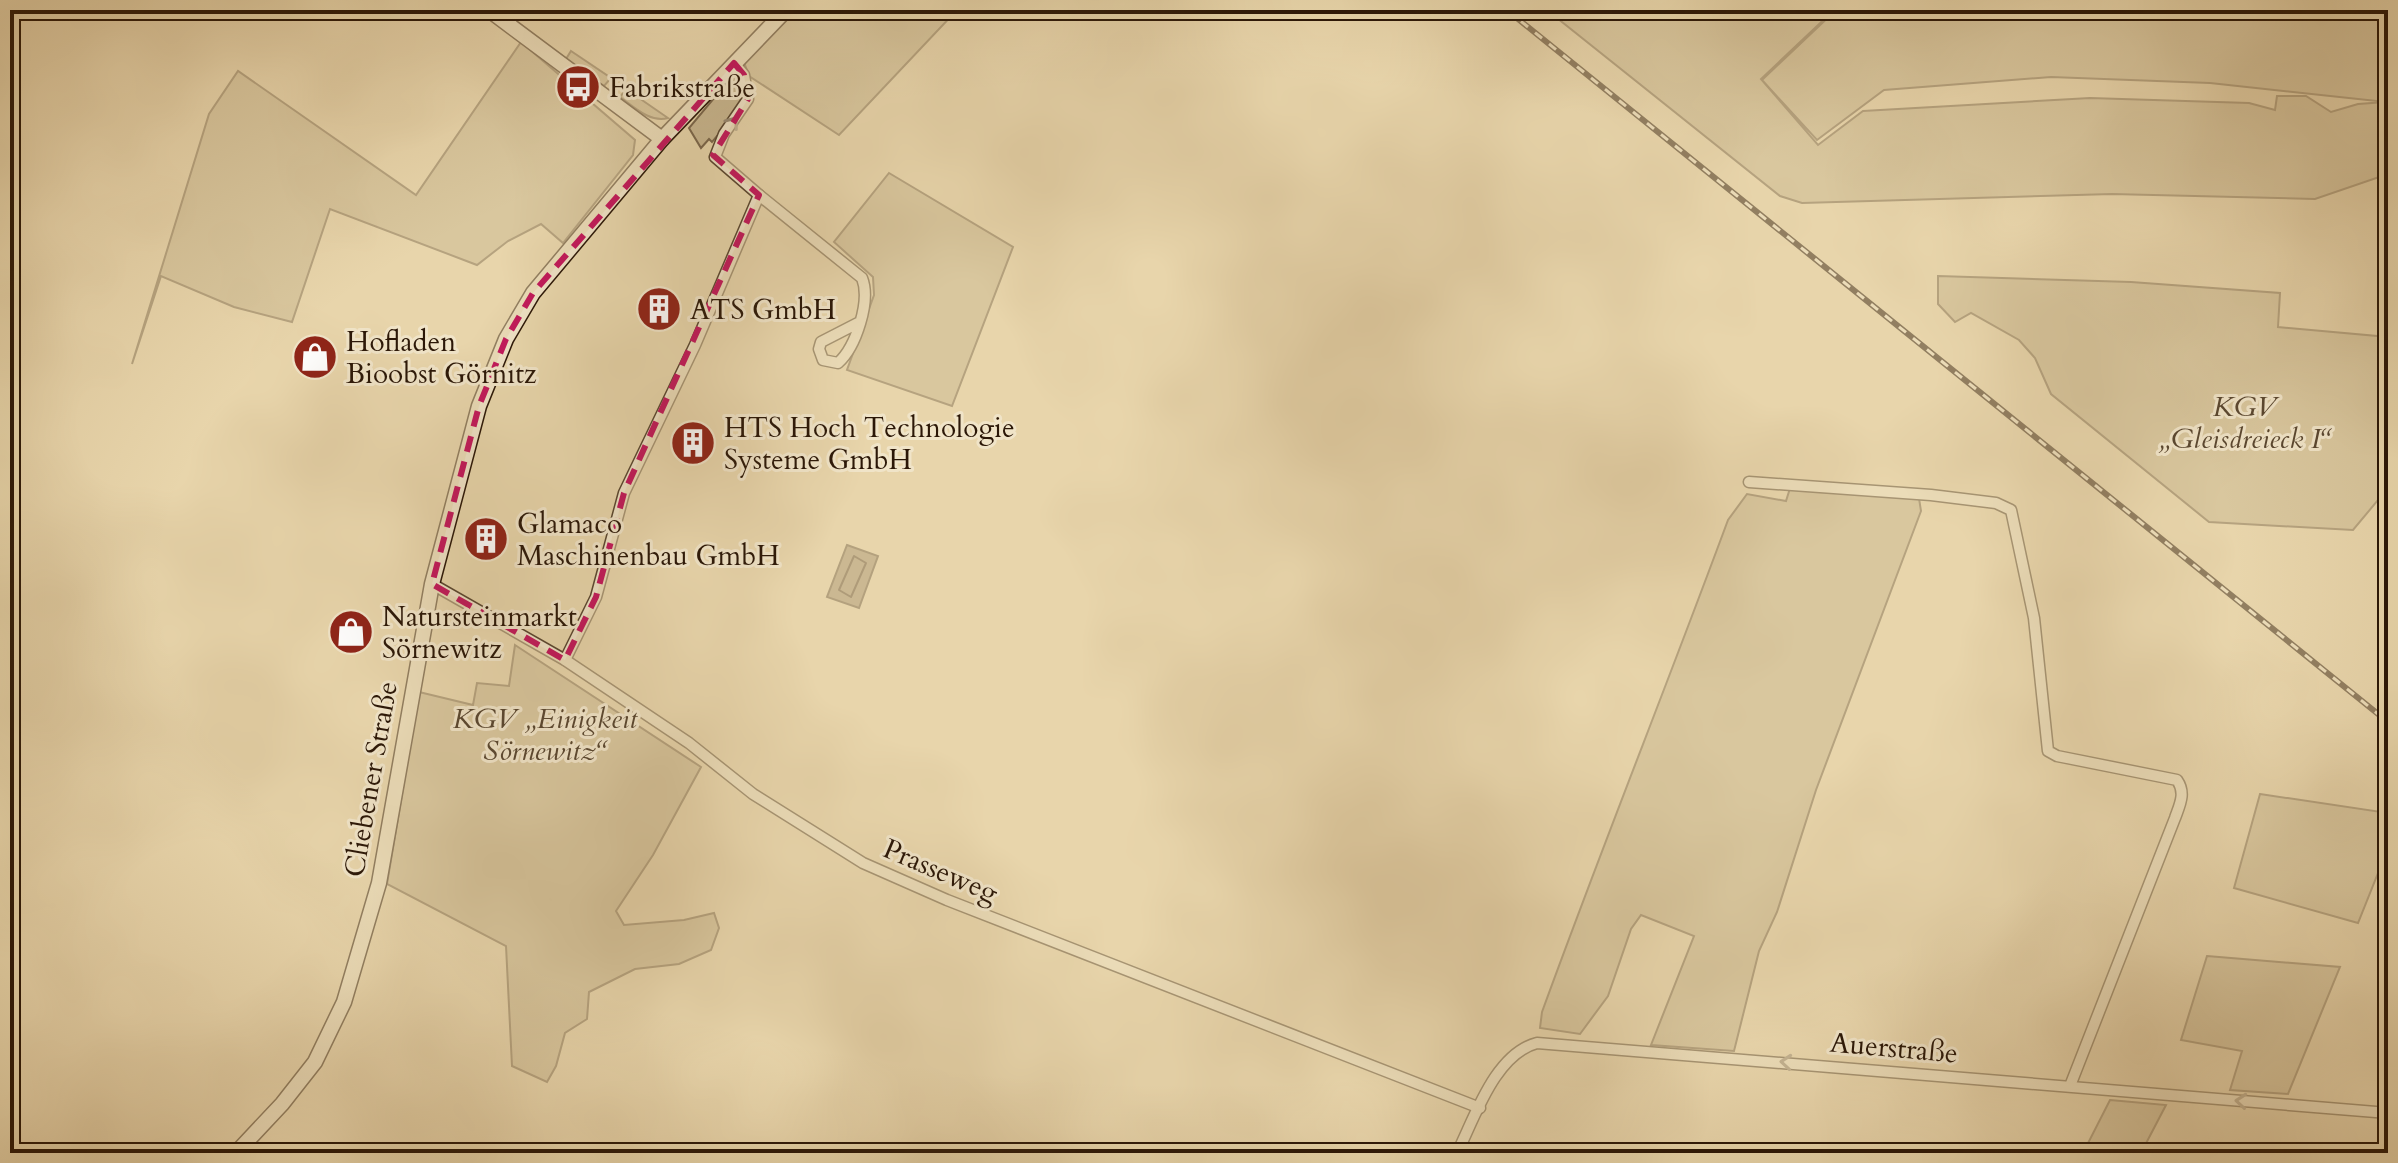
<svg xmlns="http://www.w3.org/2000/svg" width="2398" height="1163" font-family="Cardo,serif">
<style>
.green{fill:#c8b68f;stroke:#7a664b;stroke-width:2}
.water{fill:#a89573;stroke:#766348;stroke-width:2}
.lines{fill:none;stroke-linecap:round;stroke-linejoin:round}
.shore{stroke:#6a563d;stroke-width:2}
.street-casing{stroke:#5a4730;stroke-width:13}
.secondary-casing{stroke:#2b1707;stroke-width:17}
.street{stroke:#f0e4c8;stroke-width:10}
.secondary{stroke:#f0e4c8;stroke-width:14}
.rail-casing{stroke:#2b1707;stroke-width:6}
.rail{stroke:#f0e4c8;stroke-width:3;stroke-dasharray:9;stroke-linecap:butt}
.oneway{stroke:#978871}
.marked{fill:none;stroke:#c2185b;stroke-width:6;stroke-dasharray:16 10;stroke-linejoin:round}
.labels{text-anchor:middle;stroke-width:6;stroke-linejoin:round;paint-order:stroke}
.poi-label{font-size:28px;fill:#2b1707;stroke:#f0e4c8;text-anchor:start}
.park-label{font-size:28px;font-style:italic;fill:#5a4730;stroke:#f0e4c8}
.street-label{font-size:28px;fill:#2b1707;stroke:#f0e4c8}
</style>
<rect width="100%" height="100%" fill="#e8d6ab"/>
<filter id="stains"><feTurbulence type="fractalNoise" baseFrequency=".0025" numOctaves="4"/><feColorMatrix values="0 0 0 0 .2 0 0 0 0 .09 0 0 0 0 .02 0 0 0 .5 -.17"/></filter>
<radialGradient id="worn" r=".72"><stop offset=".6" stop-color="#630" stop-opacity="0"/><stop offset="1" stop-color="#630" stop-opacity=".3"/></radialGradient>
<g class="green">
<polygon points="797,10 957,10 839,135 749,76 744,62"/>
<polygon points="1547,10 1834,10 1761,79 1818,145 1863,111 2090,98 2249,103 2275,110 2277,96 2306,96 2331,112 2358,104 2386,102 2210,83 2051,77 1884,90 1817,140 1762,80 1836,10 2388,10 2388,174 2315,199 2112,194 1802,203 1780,196"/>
<polygon points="521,42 635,140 633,155 563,243 541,224 508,241 477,265 330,209 292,322 234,307 161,276 132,364 209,114 238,71 416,195"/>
<polygon points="571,51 611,78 604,86 566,59"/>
<path d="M 735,73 C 758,96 727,123 712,142 L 709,139 L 701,148 L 689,128 Z"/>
<path d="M 626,89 L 668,118 C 650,123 634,107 620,97 Z"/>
<polygon points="889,173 1013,247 952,406 847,370 874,295 873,277 834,242"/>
<polygon points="1938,276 2131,282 2280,293 2278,327 2388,337 2388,488 2353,530 2209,522 2051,394 2035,358 2019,340 1971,313 1955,322 1938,304"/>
<path d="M 1791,485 L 1918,492 L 1921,511 L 1816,790 L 1777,912 L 1759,951 L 1734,1051 L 1651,1045 L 1694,936 L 1641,915 L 1631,929 L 1608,996 L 1580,1034 L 1540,1028 L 1542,1012 C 1602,847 1667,685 1728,520 L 1747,494 L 1786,501 Z"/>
<polygon points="515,645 701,767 653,855 616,911 624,925 684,920 714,913 719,928 711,950 679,964 635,969 589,992 587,1019 565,1033 556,1066 547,1082 512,1066 506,946 387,884 419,692 473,705 477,683 509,686"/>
<polygon points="2260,794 2388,813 2388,848 2358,923 2234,888"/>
<polygon points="2207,956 2340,967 2288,1094 2230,1090 2242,1051 2181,1040"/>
<polygon points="2110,1100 2166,1105 2141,1153 2083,1153"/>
</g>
<polygon class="water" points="847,545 878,556 859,608 827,597"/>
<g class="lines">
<polygon class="shore" points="854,556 866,563 851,597 839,590"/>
<g class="street-casing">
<g id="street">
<polyline points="764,10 777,18"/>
<polyline points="508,24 518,10"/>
<polyline points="734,63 744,75 748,99 724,134 715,157 759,195"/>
<path d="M 1749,482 L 1931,495 L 1996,503 L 2011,510 L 2034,618 L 2048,751 L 2057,756 L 2177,780 C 2186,793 2180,804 2175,818 L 2070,1086"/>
<polyline points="432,584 565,660 689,743 753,794 863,863 947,900 1480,1108"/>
<path d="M 565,660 L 596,597 L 624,493 L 695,345 L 759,195 L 862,278 C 871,301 856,347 838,363 L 823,360 L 819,349 L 821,342 L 858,323"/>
<path d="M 1457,1153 C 1475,1117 1495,1054 1537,1043 L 2388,1113"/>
</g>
</g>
<g class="secondary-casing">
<g id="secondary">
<polyline points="489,10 662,139"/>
<polyline points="236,1153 282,1104 315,1062 344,1002 379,883 432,584 479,406 506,339 533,293 662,139 786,10"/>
</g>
</g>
<use href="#street" class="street"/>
<use href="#secondary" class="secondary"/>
<g class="rail-casing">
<polyline id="rail" points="1507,10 2388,722"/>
</g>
<use href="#rail" class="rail"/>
</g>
<defs><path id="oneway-chevron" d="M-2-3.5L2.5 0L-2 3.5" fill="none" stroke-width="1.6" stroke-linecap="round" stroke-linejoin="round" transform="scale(2)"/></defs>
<g class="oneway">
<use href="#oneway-chevron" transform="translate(733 122) rotate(-53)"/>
<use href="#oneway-chevron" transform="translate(1786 1062) rotate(-175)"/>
<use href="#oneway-chevron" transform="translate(2241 1101) rotate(-175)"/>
</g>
<path d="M0 0H2398V1163H0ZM 734,63 L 744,75 L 748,99 L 713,155 L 759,195 L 624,493 L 596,597 L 565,660 L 432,584 L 479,406 L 506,339 L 533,293 Z" fill="#e8d6ab" fill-opacity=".55" fill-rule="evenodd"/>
<path class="marked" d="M 734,63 L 744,75 L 748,99 L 713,155 L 759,195 L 624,493 L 596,597 L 565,660 L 432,584 L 479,406 L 506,339 L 533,293 Z"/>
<defs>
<g id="bus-disc" transform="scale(2.3)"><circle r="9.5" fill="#8f2418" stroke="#f0e4c8"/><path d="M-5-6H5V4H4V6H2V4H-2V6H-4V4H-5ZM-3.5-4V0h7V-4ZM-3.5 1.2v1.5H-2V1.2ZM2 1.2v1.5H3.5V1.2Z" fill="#fff"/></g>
<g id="building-disc" transform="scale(2.3)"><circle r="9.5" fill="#8f2418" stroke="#f0e4c8"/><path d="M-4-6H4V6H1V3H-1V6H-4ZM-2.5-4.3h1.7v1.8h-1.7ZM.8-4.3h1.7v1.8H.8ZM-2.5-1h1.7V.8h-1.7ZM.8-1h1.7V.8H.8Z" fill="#fff"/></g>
<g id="shop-disc" transform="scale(2.3)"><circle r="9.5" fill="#8f2418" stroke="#f0e4c8"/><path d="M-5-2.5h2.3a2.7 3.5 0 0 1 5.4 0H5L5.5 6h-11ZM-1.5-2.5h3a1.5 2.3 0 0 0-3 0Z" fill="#fff"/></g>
</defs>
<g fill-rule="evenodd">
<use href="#bus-disc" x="578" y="87"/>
<use href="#building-disc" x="659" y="309"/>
<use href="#shop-disc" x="315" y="357"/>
<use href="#building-disc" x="693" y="443"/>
<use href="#building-disc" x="486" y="539"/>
<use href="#shop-disc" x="351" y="632"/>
</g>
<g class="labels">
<g class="poi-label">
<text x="609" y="97">Fabrikstraße</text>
<text x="690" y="319">ATS GmbH</text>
<text x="346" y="351">Hofladen<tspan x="346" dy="32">Bioobst Görnitz</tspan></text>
<text x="724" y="437">HTS Hoch Technologie<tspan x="724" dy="32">Systeme GmbH</tspan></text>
<text x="517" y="533">Glamaco<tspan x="517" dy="32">Maschinenbau GmbH</tspan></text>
<text x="382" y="626">Natursteinmarkt<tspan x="382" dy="32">Sörnewitz</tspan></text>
</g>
<g class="park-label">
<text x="2245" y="416">KGV<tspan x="2245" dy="32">„Gleisdreieck I“</tspan></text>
<text x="545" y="728">KGV „Einigkeit<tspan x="545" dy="32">Sörnewitz“</tspan></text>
</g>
<g class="street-label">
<text transform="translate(370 779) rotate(-80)" y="10">Cliebener Straße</text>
<text transform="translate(941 870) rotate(23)" y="10">Prasseweg</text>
<text transform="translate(1894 1047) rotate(5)" y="10">Auerstraße</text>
</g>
</g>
<rect width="2398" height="1163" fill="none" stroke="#e8d6ab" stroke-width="40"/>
<rect x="12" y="12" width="2374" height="1139" fill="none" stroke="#2b1707" stroke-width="4"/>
<rect x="20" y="20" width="2358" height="1123" fill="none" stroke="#2b1707" stroke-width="2"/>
<rect width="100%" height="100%" filter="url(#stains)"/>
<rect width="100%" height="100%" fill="url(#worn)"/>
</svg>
